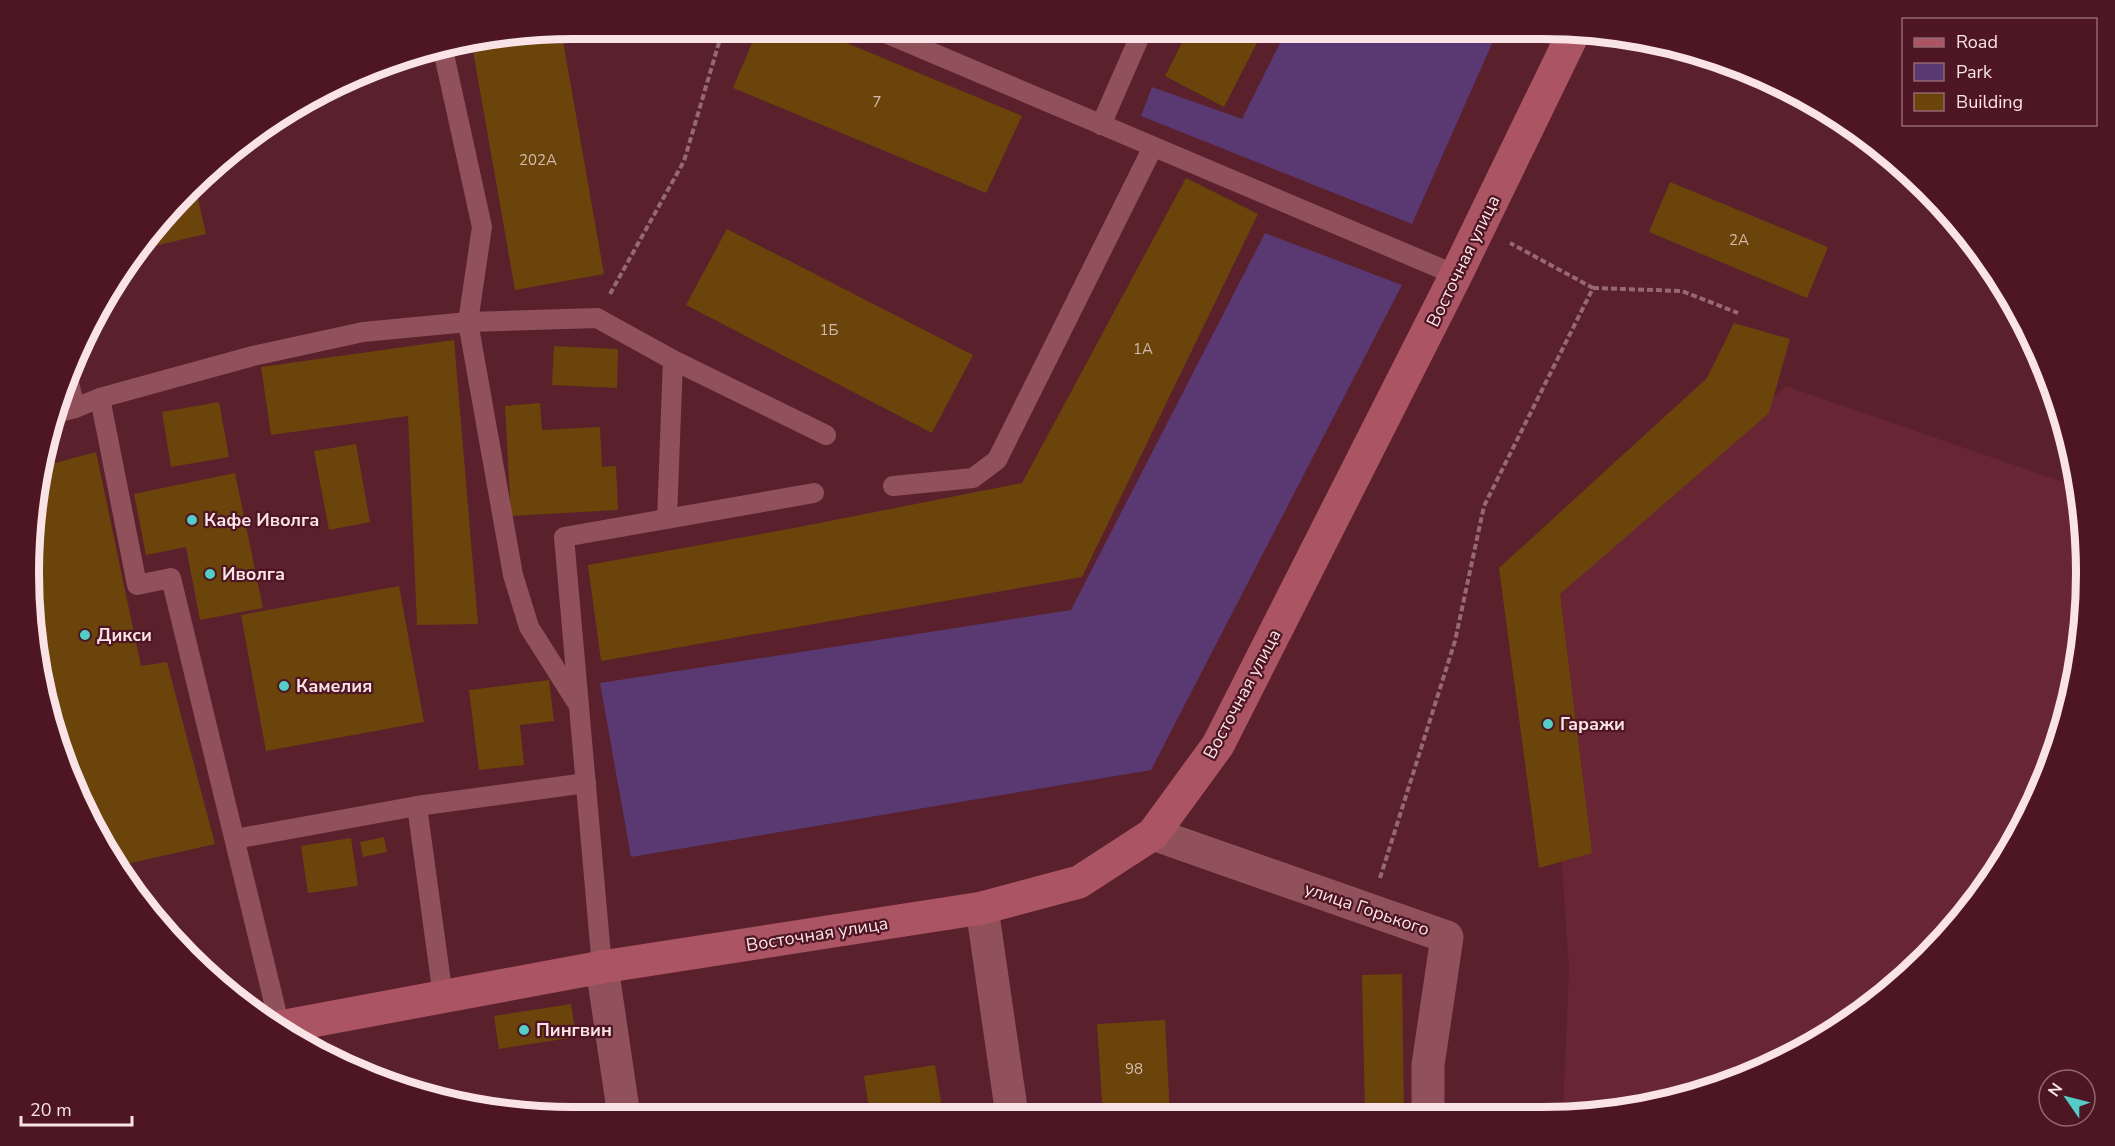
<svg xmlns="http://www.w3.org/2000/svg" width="2115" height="1146" font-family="'Nunito Sans',sans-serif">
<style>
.built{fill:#682634}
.green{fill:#5a3871}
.building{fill:#6a440b}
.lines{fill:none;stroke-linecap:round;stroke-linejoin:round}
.path{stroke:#966972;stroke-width:4;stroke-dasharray:6 3;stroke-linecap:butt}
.lane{stroke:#90515b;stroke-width:20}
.street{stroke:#90515b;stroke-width:33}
.secondary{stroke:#aa5464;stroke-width:33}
.poi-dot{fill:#54cdc7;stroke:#4e1522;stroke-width:2}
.labels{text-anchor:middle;stroke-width:4.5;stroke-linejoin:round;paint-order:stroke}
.number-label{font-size:15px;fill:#d6bbaf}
.street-label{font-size:18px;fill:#fae3e6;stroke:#4e1522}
.poi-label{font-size:18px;font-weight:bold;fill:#fae3e6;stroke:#4e1522;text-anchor:start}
.rim{fill:none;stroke:#fae3e6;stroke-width:8}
</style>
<rect width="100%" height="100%" fill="#5a202c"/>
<polygon class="built" points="1786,386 2077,487 2085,537 2082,644 2058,748 2014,845 1951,932 1844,1026 1717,1088 1613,1113 1563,1113 1569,970 1544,595"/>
<g class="green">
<polygon points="1287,29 1498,30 1412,224 1141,116 1152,87 1242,119"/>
<polygon points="1265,233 1402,285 1151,770 631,857 600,683 1071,610"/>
</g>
<g class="building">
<polygon points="758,29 813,29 1022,116 986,193 733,88"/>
<polygon points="1189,29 1264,29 1224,107 1165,76"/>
<polygon points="561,30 604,274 515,290 472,45"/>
<polygon points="1186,178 1258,214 1082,577 601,661 588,565 794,528 1022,483"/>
<polygon points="1670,182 1828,247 1807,298 1649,232"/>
<polygon points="196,190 206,234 141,249 173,214"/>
<polygon points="727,229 973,355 932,433 686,305"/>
<polygon points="1734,323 1790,339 1769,413 1560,594 1592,853 1539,868 1499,568 1707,378"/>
<polygon points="454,340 478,624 417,625 408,416 271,435 261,367"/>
<polygon points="554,346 618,349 617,388 552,385"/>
<polygon points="219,402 229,457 171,467 162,412"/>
<polygon points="540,403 542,430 600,427 602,467 616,466 618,510 511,516 505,406"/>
<polygon points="356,444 370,522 329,530 314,451"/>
<polygon points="96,452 141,666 167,662 215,844 122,865 70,782 30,609 44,466"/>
<polygon points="235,473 263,608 200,620 186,547 146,555 134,494"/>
<polygon points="399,586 424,722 266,751 241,615"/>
<polygon points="549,680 554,721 520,725 524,765 479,770 469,690"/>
<polygon points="384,837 387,852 363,857 360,842"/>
<polygon points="351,838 358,886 308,893 301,846"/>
<polygon points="1402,974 1404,1114 1365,1114 1362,975"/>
<polygon points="571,1004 576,1037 499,1049 494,1016"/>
<polygon points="1165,1020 1170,1114 1103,1115 1097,1024"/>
<polygon points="935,1065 943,1115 870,1115 864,1076"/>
<polygon points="596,1103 597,1116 538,1116 513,1112"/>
<polygon points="752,1104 753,1116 682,1116 682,1112"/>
</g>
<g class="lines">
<g class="path">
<polyline points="1593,288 1682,291 1738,313"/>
<polyline points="610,294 684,161 723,29"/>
<polyline points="1380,878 1455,641 1484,506 1593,288 1510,243"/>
</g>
<g class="lane">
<polyline points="876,29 1456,275"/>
<polyline points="443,50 482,227 468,322 597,318 673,360 826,435"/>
<polyline points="1101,125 1143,29"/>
<polyline points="69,383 75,408"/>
<polyline points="100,398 137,585 171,578 280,1027"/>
<polyline points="56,413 75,408 100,398 253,356 363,332 468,322 513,575 529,627 579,706"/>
<polyline points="893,486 973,478 997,460 1153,147"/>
<polyline points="667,519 673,360"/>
<polyline points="417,806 586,783"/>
<polyline points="235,839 417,806 443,997"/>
<polyline points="602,967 564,537 814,493"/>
</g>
<g class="street">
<polyline points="1153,834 1447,937 1428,1065 1428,1113"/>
<polyline points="982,908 1012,1115"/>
<polyline points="602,967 624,1116"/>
</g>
<polyline class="secondary" points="280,1027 602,967 982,908 1079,882 1153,834 1218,745 1456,275 1575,30"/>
</g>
<g class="poi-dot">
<circle cx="192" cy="520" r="6"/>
<circle cx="210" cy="574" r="6"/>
<circle cx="85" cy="635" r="6"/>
<circle cx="284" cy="686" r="6"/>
<circle cx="1548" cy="724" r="6"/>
<circle cx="524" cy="1030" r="6"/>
</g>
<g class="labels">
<g class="number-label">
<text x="877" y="107">7</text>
<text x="538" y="165">202А</text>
<text x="1739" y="245">2А</text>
<text x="829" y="335">1Б</text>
<text x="1143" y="354">1А</text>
<text x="1134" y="1074">98</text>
</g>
<g class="street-label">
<text transform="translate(1463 261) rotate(-64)" y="6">Восточная улица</text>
<text transform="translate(1242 694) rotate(-62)" y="6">Восточная улица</text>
<text transform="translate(1367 909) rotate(19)" y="6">улица Горького</text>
<text transform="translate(817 934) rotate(-9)" y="6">Восточная улица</text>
</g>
<g class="poi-label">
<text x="204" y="526">Кафе Иволга</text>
<text x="222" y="580">Иволга</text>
<text x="97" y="641">Дикси</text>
<text x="296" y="692">Камелия</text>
<text x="1560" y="730">Гаражи</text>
<text x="536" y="1036">Пингвин</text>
</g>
</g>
<path d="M0 0H2115V1146H0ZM573 39H1542A534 534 0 0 1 2076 573V573A534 534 0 0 1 1542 1107H573A534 534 0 0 1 39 573V573A534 534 0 0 1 573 39Z" fill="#4e1522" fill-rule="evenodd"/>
<path class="rim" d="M573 39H1542A534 534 0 0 1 2076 573V573A534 534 0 0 1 1542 1107H573A534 534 0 0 1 39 573V573A534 534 0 0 1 573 39Z"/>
<rect x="1902" y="18" width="195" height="108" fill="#4e1522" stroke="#936770" stroke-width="1.5"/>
<rect x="1914" y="38" width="30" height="9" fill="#aa5464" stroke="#936770" stroke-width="1.5"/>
<text x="1956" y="48" font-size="18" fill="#fae3e6">Road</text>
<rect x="1914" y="63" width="30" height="18" fill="#5a3871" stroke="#936770" stroke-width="1.5"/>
<text x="1956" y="78" font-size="18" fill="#fae3e6">Park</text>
<rect x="1914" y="93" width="30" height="18" fill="#6a440b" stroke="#936770" stroke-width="1.5"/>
<text x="1956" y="108" font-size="18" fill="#fae3e6">Building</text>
<g transform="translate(2067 1098) rotate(305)"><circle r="28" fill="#4e1522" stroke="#936770" stroke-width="1.5"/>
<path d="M0-4.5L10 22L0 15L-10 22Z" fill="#54cdc7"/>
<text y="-9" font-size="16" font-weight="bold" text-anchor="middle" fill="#fae3e6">N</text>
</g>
<path d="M21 1116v9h111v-9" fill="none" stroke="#fae3e6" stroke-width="3"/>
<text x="30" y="1116" font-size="18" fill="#fae3e6" stroke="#4e1522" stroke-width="4.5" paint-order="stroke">20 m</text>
</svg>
